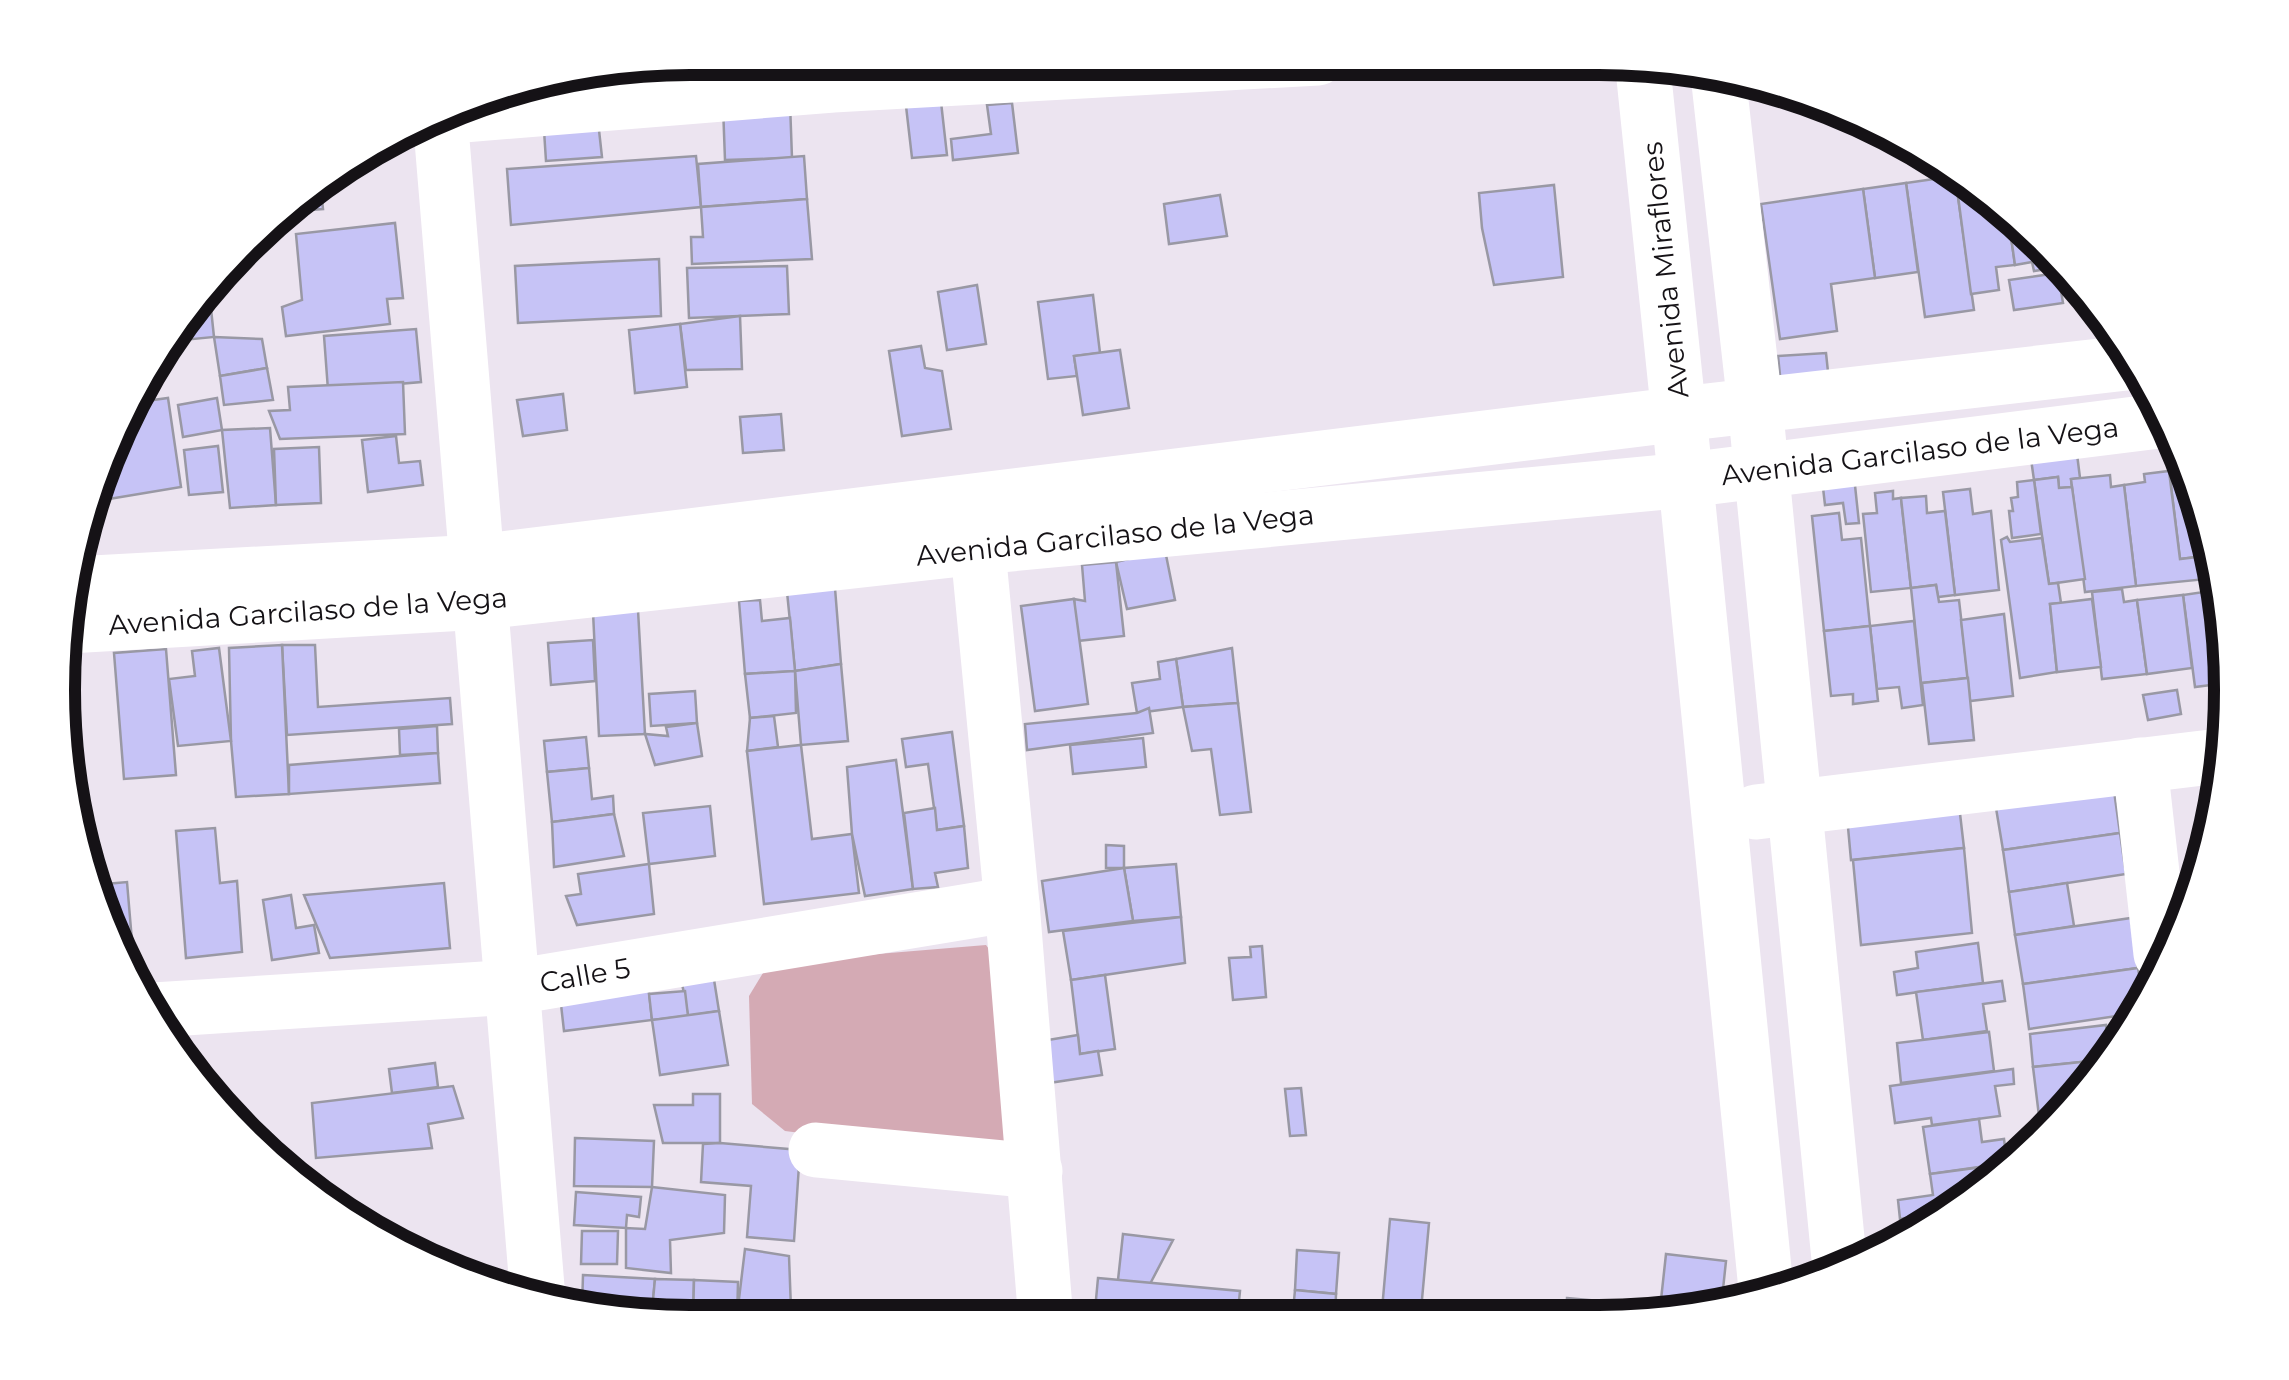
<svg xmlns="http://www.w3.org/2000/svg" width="2289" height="1380" font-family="Montserrat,sans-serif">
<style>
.green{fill:#d4aab4}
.building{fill:#c6c3f6;stroke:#9998a4;stroke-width:2.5}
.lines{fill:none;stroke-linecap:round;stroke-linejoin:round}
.minor{stroke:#fff;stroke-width:55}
.labels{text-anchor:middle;stroke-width:8;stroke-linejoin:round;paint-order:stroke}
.street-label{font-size:28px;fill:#151216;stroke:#fff}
.rim{fill:none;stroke:#151216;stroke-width:12}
</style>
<rect width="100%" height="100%" fill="#ece4f0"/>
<polygon class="green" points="986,945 992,953 1014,1144 998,1158 785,1131 752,1104 749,996 769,963"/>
<g class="building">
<polygon points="941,102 947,155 912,158 906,106"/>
<polygon points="790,103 792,158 725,160 723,106"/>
<polygon points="1012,103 1018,153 953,160 951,139 991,134 987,105"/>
<polygon points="543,115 599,130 602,157 546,161"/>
<polygon points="696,156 701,207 511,225 507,169"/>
<polygon points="804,156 807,199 701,207 698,164"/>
<polygon points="1955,176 1974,310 1925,317 1906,183"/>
<polygon points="320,180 323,209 282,212 305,188"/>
<polygon points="1906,183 1918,272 1875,278 1863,189"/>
<polygon points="1554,185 1563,277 1494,285 1482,228 1479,193"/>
<polygon points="1863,189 1875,278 1831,284 1837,331 1780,339 1761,204"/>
<polygon points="1979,193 2009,223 2015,265 1996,267 1999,290 1971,294 1958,196"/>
<polygon points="1220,195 1227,236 1169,244 1164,204"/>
<polygon points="807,199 812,259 692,264 691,237 703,237 701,207"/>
<polygon points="395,223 403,298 387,299 390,324 286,336 282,307 302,300 296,234"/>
<polygon points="2009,223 2054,268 2034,271 2032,262 2015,265"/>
<polygon points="659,259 661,316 518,323 515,266"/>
<polygon points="787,266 789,314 689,318 687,268"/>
<polygon points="2058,273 2063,303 2014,310 2009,280"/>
<polygon points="977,285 986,344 947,350 938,292"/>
<polygon points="209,290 214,337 173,341 172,331"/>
<polygon points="1093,295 1100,353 1074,356 1077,376 1048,379 1038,302"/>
<polygon points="740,316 742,369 686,370 680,324"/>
<polygon points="680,324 687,387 635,393 629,330"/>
<polygon points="416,329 421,382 328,390 324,336"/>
<polygon points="214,337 262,339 267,368 220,376"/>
<polygon points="921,346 925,368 942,371 951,429 902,436 889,351"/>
<polygon points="1120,350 1129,408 1083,415 1074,356"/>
<polygon points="1826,353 1829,381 1781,385 1778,356"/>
<polygon points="267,368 273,400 224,405 220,376"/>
<polygon points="403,382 405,434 280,439 269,411 290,410 288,387"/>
<polygon points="563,394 567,430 523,436 517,400"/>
<polygon points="168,398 181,487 91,502 91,487 132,403"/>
<polygon points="217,398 222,430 183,437 178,405"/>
<polygon points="781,414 784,450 743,453 740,417"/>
<polygon points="270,428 276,505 230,508 222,430"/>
<polygon points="396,436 399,463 420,461 423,485 368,492 362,440"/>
<polygon points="2165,438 2166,438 2214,555 2180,559"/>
<polygon points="218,446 223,492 189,495 184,450"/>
<polygon points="2076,446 2080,478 2071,479 2072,487 2059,488 2058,477 2034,480 2030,452"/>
<polygon points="319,447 321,503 276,505 274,449"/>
<polygon points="2169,471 2180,559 2205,556 2207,579 2136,586 2124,485 2145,482 2144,474"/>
<polygon points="2110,475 2111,487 2124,485 2136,586 2085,592 2071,479"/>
<polygon points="1854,476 1859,523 1846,524 1843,503 1825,505 1822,479"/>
<polygon points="2058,477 2059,488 2072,487 2085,579 2049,584 2034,480"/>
<polygon points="2034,480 2041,534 2012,538 2009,511 2013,511 2011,498 2018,497 2017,482"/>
<polygon points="1970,489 1973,514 1991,511 1999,590 1955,595 1943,492"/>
<polygon points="1893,491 1893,499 1901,498 1911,588 1871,592 1863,514 1877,513 1875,493"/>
<polygon points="1926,496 1927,513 1945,511 1955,595 1938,597 1936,585 1911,588 1901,498"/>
<polygon points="1839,513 1842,540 1861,538 1870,626 1824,631 1812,516"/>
<polygon points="2007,537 2010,542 2042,538 2049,584 2058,583 2061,603 2050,604 2057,672 2020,678 2001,540"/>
<polygon points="1165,550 1175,600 1127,609 1116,562"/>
<polygon points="1116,562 1124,636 1077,641 1074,599 1085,601 1082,565"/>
<polygon points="2219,570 2219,684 2195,687 2183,595 2204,592 2201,573"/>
<polygon points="1936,585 1939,602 1959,600 1968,678 1921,683 1911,588"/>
<polygon points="835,588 841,664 795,671 787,592"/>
<polygon points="2122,589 2124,602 2137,600 2147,674 2102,679 2092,592"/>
<polygon points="2183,595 2192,668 2147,674 2137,600"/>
<polygon points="1074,599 1088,704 1035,711 1021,606"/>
<polygon points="2092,599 2101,667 2057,672 2050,604"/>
<polygon points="760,600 762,621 790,618 795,671 745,674 739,601"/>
<polygon points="638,610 645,734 599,736 593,612"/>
<polygon points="2004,614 2013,696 1970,701 1961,620"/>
<polygon points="1914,621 1923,705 1902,708 1899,687 1877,689 1870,626"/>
<polygon points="1870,626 1878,701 1853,704 1853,694 1831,696 1824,631"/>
<polygon points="593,640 595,681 551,685 548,643"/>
<polygon points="282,645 315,645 318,707 450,698 452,724 287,735"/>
<polygon points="282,645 289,794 236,797 231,741 229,648"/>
<polygon points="219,648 231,741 178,746 169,679 195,676 192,651"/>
<polygon points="1232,648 1238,703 1183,707 1176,659"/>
<polygon points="166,649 176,775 124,779 114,653"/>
<polygon points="1176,659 1183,707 1137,713 1132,683 1160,679 1158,662"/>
<polygon points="841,664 848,741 801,745 795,671"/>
<polygon points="795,671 796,713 750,718 745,674"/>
<polygon points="1968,678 1974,740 1929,744 1922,683"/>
<polygon points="2177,690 2181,714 2148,720 2143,695"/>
<polygon points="695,691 697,723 651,726 649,694"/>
<polygon points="1238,703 1251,812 1220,815 1211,749 1192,751 1183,707"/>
<polygon points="1149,708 1153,733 1027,750 1025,724 1137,713"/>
<polygon points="774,716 778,747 747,751 750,718"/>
<polygon points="697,723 702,756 655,765 645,734 668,736 666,727"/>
<polygon points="437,726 438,753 400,755 399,729"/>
<polygon points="952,732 964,826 937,830 928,764 906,767 902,739"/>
<polygon points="586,737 589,768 547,772 544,741"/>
<polygon points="1143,738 1146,767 1073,774 1070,745"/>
<polygon points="801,745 812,839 852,834 859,893 764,904 747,751"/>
<polygon points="438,753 440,783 289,794 289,765"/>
<polygon points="896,760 913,889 865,896 852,834 847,767"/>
<polygon points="589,768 592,799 613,796 614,814 552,822 547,772"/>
<polygon points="2114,791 2120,833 2003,850 1996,808"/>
<polygon points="1959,805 1964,848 1851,860 1847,816"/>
<polygon points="710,806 715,856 649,864 643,813"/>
<polygon points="935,808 937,830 964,826 968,868 935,873 938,887 913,889 904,813"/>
<polygon points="614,814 624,856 554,867 552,822"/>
<polygon points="215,828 220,883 237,881 242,952 186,958 176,831"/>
<polygon points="2120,833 2126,874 2009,892 2003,850"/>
<polygon points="1106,845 1124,846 1124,868 1106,868"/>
<polygon points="1964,848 1972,933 1861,945 1853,860"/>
<polygon points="649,864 654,914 577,925 566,896 581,894 578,874"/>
<polygon points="1176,864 1181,917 1133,921 1124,868"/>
<polygon points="1124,868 1133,921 1049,932 1042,881"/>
<polygon points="127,882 133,953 123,954 109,927 106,884"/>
<polygon points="444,883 450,948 330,958 304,895"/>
<polygon points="2067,883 2074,926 2015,935 2009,892"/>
<polygon points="291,895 296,928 314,925 319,953 272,960 263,900"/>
<polygon points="1181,917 1185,963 1071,980 1063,931"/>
<polygon points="2131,918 2138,968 2023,984 2015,935"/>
<polygon points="1978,943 1983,983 1897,995 1894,972 1918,968 1916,952"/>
<polygon points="1262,946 1266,997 1233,1000 1229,958 1251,957 1250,947"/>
<polygon points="712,967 719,1011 688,1016 680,972"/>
<polygon points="2138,968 2143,999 2137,1013 2029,1029 2023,984"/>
<polygon points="647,973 652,1020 564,1031 559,987"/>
<polygon points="1105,975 1115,1049 1080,1054 1071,980"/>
<polygon points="2002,981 2005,1001 1983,1004 1987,1031 1923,1040 1916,992"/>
<polygon points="685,991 688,1016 652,1020 649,994"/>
<polygon points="719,1011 728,1065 660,1075 652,1020"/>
<polygon points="2106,1025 2110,1059 2033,1067 2030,1034"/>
<polygon points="1989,1032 1994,1071 1901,1083 1897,1043"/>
<polygon points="1078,1035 1080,1054 1098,1051 1102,1075 1049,1083 1042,1041"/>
<polygon points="183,1039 188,1075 170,1040"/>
<polygon points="2110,1059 2062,1113 2039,1116 2033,1067"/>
<polygon points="435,1063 438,1087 392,1093 389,1069"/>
<polygon points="2013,1069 2014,1084 1995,1086 2000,1116 1932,1125 1931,1118 1895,1123 1890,1086"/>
<polygon points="453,1086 463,1118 428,1124 432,1148 316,1158 312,1103"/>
<polygon points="1301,1088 1306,1135 1290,1136 1285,1089"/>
<polygon points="693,1094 720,1094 720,1143 663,1143 654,1105 693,1105"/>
<polygon points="1979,1119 1982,1142 2004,1139 2007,1163 1930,1174 1923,1127"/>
<polygon points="575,1138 654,1141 652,1187 574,1186"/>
<polygon points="720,1143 800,1150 794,1241 747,1237 751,1186 701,1182 703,1144"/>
<polygon points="2013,1163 2013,1167 1951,1212 1900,1219 1898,1200 1933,1195 1930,1174"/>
<polygon points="652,1187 725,1195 724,1233 670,1240 671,1273 626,1268 626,1228 645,1229"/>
<polygon points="576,1192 641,1197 639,1217 627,1215 626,1228 574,1225"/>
<polygon points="1943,1218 1915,1238 1900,1244 1897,1225"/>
<polygon points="1390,1219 1429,1223 1420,1321 1381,1321"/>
<polygon points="582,1231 618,1231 617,1264 581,1264"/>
<polygon points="1123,1234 1173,1240 1150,1284 1118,1280"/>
<polygon points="745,1249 789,1256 791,1309 738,1307"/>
<polygon points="1297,1250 1339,1253 1336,1294 1295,1290"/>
<polygon points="1666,1254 1726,1261 1721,1308 1691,1313 1660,1309"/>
<polygon points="583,1275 655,1279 651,1321 582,1308"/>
<polygon points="1098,1278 1240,1291 1237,1321 1094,1321"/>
<polygon points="655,1279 694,1280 693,1321 651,1321"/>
<polygon points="694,1280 738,1282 737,1321 693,1321"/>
<polygon points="1295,1290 1336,1294 1335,1321 1292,1321"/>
<polygon points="1567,1298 1620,1303 1619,1321 1565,1321"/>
</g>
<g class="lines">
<g class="minor">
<path d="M 1642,59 C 1687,472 1724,886 1767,1299"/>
<polyline points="1718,74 1755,405 1840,1269"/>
<polyline points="440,116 538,1299"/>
<polyline points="439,117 833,85 1318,58"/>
<polyline points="974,509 1012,904 1046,1321"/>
<polyline points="75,584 478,562 1681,414 2135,362"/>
<polyline points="68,626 482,602 979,547 1687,480 2159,421"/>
<polyline points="2140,765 2161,954"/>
<polyline points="1756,812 2219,756"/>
<polyline points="154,1010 514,987 1012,904"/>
<polyline points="816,1150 1035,1171"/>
</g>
</g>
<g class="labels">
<g class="street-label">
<text transform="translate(1665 270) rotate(-96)" y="10">Avenida Miraflores</text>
<text transform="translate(1920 451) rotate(-7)" y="10">Avenida Garcilaso de la Vega</text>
<text transform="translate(1115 535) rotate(-6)" y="10">Avenida Garcilaso de la Vega</text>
<text transform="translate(308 611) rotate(-4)" y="10">Avenida Garcilaso de la Vega</text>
<text transform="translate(585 975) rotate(-10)" y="10">Calle 5</text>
</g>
</g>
<path d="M0 0H2289V1380H0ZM690 75H1599A615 615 0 0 1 2214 690V690A615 615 0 0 1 1599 1305H690A615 615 0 0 1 75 690V690A615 615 0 0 1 690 75Z" fill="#fff" fill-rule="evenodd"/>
<path class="rim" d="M690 75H1599A615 615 0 0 1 2214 690V690A615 615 0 0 1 1599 1305H690A615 615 0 0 1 75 690V690A615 615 0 0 1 690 75Z"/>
</svg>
